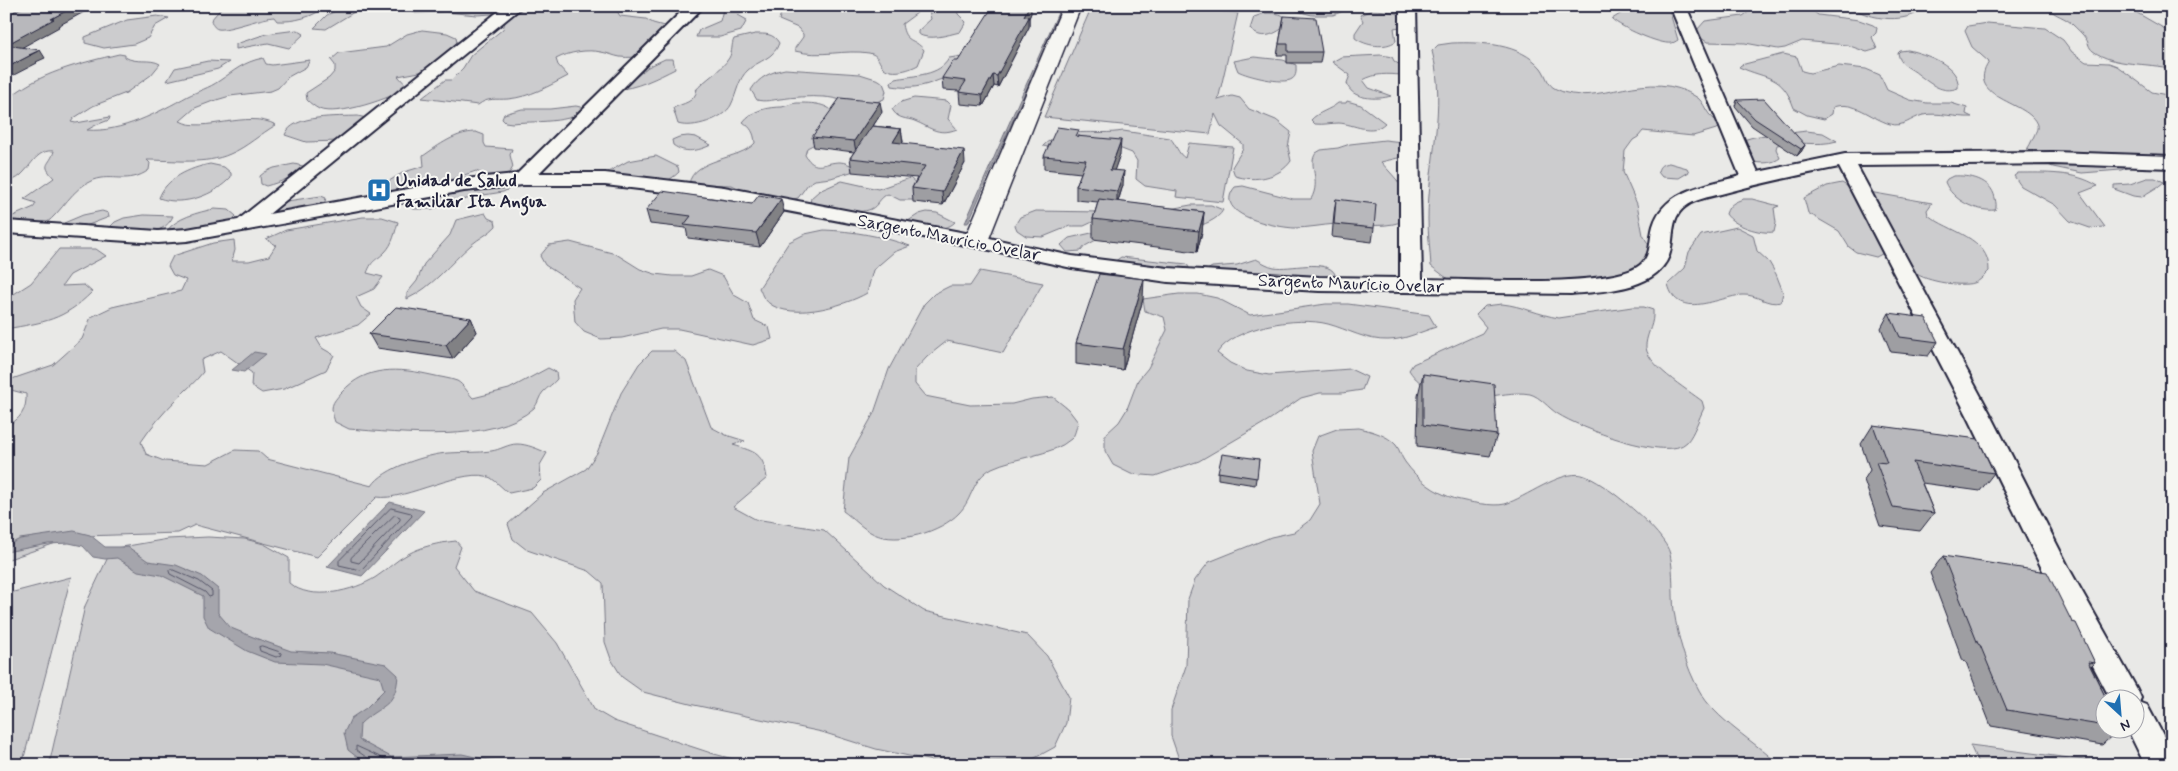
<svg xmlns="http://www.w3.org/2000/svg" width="2178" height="771" font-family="Mynerve,sans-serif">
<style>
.green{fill:#ccccce;stroke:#777784}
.water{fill:#a5a5ac;stroke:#71717f}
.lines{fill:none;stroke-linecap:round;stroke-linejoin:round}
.shore{stroke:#565668;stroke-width:1}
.minor-casing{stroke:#22223b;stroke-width:4}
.tertiary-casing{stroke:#22223b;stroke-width:3}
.minor{fill:#f6f6f2;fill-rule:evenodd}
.tertiary{fill:#f6f6f2;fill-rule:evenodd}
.wall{fill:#9e9ea2;stroke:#22223b}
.shaded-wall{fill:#818184;stroke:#22223b}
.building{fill:#b8b8bc;stroke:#22223b}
.labels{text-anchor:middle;stroke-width:4;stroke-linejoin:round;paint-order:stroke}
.poi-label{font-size:18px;font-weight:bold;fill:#22223b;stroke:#f6f6f2;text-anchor:start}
.street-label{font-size:18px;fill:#22223b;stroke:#f6f6f2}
</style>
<rect width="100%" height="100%" fill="#e9e9e7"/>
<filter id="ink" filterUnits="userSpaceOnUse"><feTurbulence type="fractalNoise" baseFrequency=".02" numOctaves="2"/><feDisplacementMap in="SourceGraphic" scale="10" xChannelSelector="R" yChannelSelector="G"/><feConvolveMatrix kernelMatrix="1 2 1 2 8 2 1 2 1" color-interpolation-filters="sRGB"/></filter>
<g filter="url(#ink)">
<g class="green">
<path d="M 223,6 L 326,6 C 314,17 294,22 277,21 L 274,17 C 260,18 227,31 218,29 C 214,28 212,24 211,20 Z"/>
<polygon points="346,6 364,6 326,29 314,28 327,15"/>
<polygon points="425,6 488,6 494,11 492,14 477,15 445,12 415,13 413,11"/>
<path d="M 525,6 L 623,6 L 617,11 L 620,16 L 646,19 L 653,23 L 664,26 L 672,37 L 671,43 C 660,54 636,59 620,57 C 614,56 608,53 601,52 C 587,49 569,52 556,59 L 558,65 L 568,76 C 549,86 530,97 508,99 C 496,100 488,97 478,105 L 422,98 L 445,80 L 451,80 L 463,68 L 471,55 L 503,29 L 505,22 L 511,16 Z"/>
<polygon points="724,6 748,6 738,15 747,20 741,31 720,37 696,37 699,30 720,21"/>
<path d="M 791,6 L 912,7 L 917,9 L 917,13 L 902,24 C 905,44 914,37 924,50 L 918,65 C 909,70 890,76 882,66 C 878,60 878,55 869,53 C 845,49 820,58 795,51 L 795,48 L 803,37 L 803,34 L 798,28 L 779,20 L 781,13 Z"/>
<path d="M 928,6 L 956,6 L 958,14 L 966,22 L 960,32 C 947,35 930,41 918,34 L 918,31 L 931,19 Z"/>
<path d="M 1092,6 L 1153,6 L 1238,13 L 1218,100 L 1232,96 L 1240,98 L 1249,109 L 1276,120 L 1291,132 L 1288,147 L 1291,161 C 1279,178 1255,182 1235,176 L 1232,167 L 1243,149 L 1243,144 L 1221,126 L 1215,114 L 1210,134 L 1044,117 Z"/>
<polygon points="1200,6 1356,6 1333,15 1312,15 1281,7 1262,10 1214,10"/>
<path d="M 1633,6 L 1668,6 L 1678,40 C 1676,41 1674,43 1671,43 C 1660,45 1620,27 1612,19 Z"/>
<polygon points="1757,6 1806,6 1818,15 1859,20 1873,25 1877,28 1876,33 1872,37 1877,49 1867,52 1847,45 1802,41 1785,48 1778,49 1745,43 1707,42 1698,36 1697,30 1705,21 1743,16"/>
<path d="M 1849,6 L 1923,6 C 1920,8 1919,12 1915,14 C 1895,23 1867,18 1849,6 Z"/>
<path d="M 2050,6 L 2125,6 L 2172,33 L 2172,69 C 2147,62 2115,67 2093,51 C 2088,47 2089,43 2086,39 C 2083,34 2076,28 2073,25 C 2066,17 2055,16 2048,8 Z"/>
<path d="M 1372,10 C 1385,10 1408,14 1417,24 L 1394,28 L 1396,41 C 1385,49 1366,46 1355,38 L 1355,33 L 1363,21 L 1360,15 Z"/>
<path d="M 1265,13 C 1276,13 1284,13 1290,22 C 1279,32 1263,43 1250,29 L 1254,17 Z"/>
<polygon points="157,16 169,18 155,26 148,38 134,44 104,48 85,43 85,37 127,20"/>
<path d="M 1987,23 L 2045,28 L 2063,40 L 2072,52 L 2086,62 L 2109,63 L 2117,66 L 2152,92 L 2172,96 L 2172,161 L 2136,165 L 2121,170 L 2082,173 L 2053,167 L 2028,157 L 2024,153 C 2029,148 2031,142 2034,136 C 2035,133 2038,129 2037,125 C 2030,101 1964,99 1989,62 L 1972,47 L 1965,31 L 1968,26 Z"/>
<polygon points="297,30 304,34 289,48 268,43 236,49 236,44 266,34"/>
<path d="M 422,30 L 447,33 L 456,37 L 457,43 L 425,71 L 398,76 L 408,87 C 393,98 336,117 319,109 C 315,107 310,103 307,100 L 306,93 L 329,78 L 335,71 L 335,65 L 331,60 L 339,53 L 386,47 L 407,34 Z"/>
<path d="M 755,34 C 766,34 773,33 779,43 C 774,59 759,60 748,70 C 738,79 737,93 731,105 C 724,119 693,129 678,124 L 673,108 C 683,103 695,103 697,89 L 695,91 C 705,79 721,71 729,58 C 733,51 731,45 734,39 Z"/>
<path d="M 1452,43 C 1481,42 1520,43 1541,68 C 1547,76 1547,85 1556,89 C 1596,110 1649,64 1698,98 C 1703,102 1705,109 1709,114 C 1712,118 1718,122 1723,127 L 1693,136 L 1643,131 L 1638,137 L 1633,140 L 1625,151 L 1623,172 L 1637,204 L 1643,235 L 1655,256 L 1646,265 L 1589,286 L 1459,285 L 1444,276 L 1431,266 C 1430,250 1428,235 1428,219 C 1428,163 1447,107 1432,51 L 1438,45 Z"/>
<path d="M 1908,50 C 1925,54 1961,65 1958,88 C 1942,94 1931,84 1919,75 C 1910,67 1900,66 1898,53 L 1900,51 Z"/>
<path d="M 119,54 L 125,55 L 125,57 C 136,64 150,58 160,64 L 151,75 L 126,93 L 93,106 L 74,118 L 71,122 L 76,123 L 110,117 L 109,120 L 96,125 L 87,130 C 121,133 159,112 188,96 C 198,91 209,88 219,81 C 234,71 243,62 263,58 L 266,64 L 272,65 L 310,60 L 306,67 L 288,77 L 278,88 L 271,91 L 230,96 L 213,101 L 195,108 L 180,121 C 203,134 247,109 276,125 C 260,134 247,147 230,154 C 206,165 173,160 147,160 L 150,163 L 149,170 C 128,185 112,173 93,180 C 71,189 63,211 45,224 L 6,226 L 6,219 L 34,207 L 36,203 L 24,199 L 54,178 C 40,163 50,166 54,151 C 37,149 32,165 21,175 C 17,179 11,181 6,183 L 6,101 C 36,73 81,63 119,54 Z"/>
<path d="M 1783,54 L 1797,57 L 1802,71 L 1810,73 L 1839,66 L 1866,69 L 1880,75 L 1887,90 L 1910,100 L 1927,103 L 1951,103 L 1967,108 L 1966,114 L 1972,117 C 1956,118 1939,112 1923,115 C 1911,118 1903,128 1890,124 C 1870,118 1855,100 1833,107 L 1832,114 L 1824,119 L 1807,115 L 1794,108 C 1782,74 1768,80 1739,67 L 1741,65 Z"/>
<path d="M 1381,55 L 1392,57 L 1394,61 L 1404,68 L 1401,75 C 1387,74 1376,73 1363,80 L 1369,88 L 1391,96 C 1378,100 1350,100 1347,83 L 1350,75 L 1332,62 L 1341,57 Z"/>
<path d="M 956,57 L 963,58 L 959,78 C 953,79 944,78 939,80 C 922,87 910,89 892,86 L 891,82 L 896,79 C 914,75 940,76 949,58 Z"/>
<path d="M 1254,57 L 1283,60 L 1296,65 C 1296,70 1297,76 1292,79 C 1284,85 1247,76 1238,71 L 1234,61 Z"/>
<path d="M 665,59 L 673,59 L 675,69 C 659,77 634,90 616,89 L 621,82 L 636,77 L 648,67 Z"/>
<polygon points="208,61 229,62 218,69 167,81 175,68"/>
<path d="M 785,69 L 860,74 L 879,80 L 883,83 L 886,91 L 884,99 C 854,112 851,99 824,97 C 809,96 794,97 780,99 C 772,100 765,102 757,100 L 751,90 C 759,77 771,72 785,69 Z"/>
<path d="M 914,98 L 947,101 L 951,105 L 948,119 L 957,129 C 937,137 929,126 912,120 C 903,118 897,118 892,109 L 901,102 Z"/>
<path d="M 1347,101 L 1361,105 L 1385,123 C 1372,136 1354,124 1339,123 C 1331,123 1324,125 1315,124 L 1311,120 C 1318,112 1330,110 1338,103 L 1346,103 Z"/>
<path d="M 797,103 C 813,103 828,103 837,116 L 828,137 L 807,148 L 805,155 C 816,173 823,162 840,162 C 845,162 850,165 855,167 L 854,171 L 831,178 L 815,180 L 808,184 L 798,198 L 789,200 L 750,194 L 732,185 L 689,184 C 693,158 740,160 755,143 C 754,132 751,128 743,122 C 752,110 768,107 782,107 C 787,106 792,103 797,103 Z"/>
<path d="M 576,106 L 585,108 C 577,124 529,121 512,123 L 505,122 L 502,119 L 504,114 L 522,109 L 550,109 Z"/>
<path d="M 358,116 L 370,119 L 359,130 L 342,135 L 339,141 L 306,142 L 285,135 C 292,114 339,117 358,116 Z"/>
<path d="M 1123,131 L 1170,138 C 1176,144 1178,154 1185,158 L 1189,143 L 1233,147 L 1223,202 L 1176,197 L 1177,191 L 1145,186 L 1136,179 L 1137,161 L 1132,153 L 1119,148 L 1057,149 L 1043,146 C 1063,125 1097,136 1123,131 Z"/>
<path d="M 1806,131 L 1823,133 L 1837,141 C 1816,147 1797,140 1777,145 L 1776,149 L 1780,158 C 1767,168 1742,161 1729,152 L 1729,148 C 1750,132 1780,135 1806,131 Z"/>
<path d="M 476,132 L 484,135 L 484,143 L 486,147 L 512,149 L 510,155 L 513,167 L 510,172 L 503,176 L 489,177 L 476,171 L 438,184 L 396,195 L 385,189 L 384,184 L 404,172 L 424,166 L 423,156 C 439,145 456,132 476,132 Z"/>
<path d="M 688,136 L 696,137 L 711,145 C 698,151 685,154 673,145 L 672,140 L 679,137 Z"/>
<path d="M 1385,140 L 1402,142 L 1402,157 L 1381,162 L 1397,180 L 1403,195 L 1401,222 C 1380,229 1358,223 1336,224 C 1322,225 1308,228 1294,228 C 1277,227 1211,216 1235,187 L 1243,186 L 1293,199 L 1311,199 C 1322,180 1307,165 1316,153 L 1321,150 L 1338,148 L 1350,144 Z"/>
<path d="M 656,156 L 678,167 L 679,172 C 658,193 634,182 609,176 L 606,173 L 628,161 Z"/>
<path d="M 1669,163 L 1687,168 L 1689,172 L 1679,178 L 1662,177 L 1658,172 C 1659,165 1663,164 1669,163 Z"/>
<path d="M 210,164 L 224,167 L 231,173 L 231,177 C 215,195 183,207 159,198 C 166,178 190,168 210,164 Z"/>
<path d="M 294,164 L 307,167 C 294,177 281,182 266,186 L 261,184 L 260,176 L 265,172 L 274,168 Z"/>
<path d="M 2018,173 C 2045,173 2074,171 2098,186 L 2080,193 L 2105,227 L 2090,228 L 2070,221 L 2055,205 L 2021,186 L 2014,176 Z"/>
<path d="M 1953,176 C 1970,175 1991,179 1995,198 C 1996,203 1997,206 1995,210 C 1976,212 1952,200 1945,182 L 1947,179 Z"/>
<path d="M 910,178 L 918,185 L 919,200 L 900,200 L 888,194 C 880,197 878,206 871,209 C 860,215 820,210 810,203 L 811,198 L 819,191 L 842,181 L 878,189 Z"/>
<path d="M 2147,178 L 2155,178 L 2164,182 C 2158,188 2149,191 2142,197 L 2133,196 L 2114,189 L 2114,185 L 2130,184 Z"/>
<path d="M 1842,183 C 1851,188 1862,200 1866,210 C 1868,215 1865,221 1868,226 C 1872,236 1884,242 1882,254 L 1876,257 L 1856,252 L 1849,247 L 1839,231 L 1808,213 L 1804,198 L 1827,186 Z"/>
<polygon points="472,185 515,186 503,192 477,196 432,209 414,209 402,204 412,199"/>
<path d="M 1869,192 L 1932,203 L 1927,210 L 1928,215 C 1949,232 1990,237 1989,271 C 1984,276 1980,281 1974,283 C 1958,287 1922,281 1911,270 C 1900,260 1898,241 1891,228 C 1884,216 1876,205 1869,192 Z"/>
<polygon points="321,196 326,198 323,208 283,220 261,213 287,201"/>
<path d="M 1743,199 L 1752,199 L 1779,206 L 1774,208 L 1776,223 L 1774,232 C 1760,234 1734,226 1726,214 C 1729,204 1735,202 1743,199 Z"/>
<path d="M 1191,205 L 1211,205 L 1223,210 C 1218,220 1203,225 1192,228 L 1169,209 Z"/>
<path d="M 214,209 L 229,210 L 236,216 L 227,226 L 166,232 C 175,218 199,212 214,209 Z"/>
<polygon points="102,211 108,213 109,217 78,229 63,228 64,223 83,215"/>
<polygon points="1036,211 1101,212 1099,219 1084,226 1070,226 1043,237 1026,236 1017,230 1015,225 1020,217"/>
<path d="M 927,212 L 937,213 L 955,222 C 944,234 920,225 905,223 L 919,214 Z"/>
<path d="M 485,213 L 488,218 L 495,221 L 496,226 C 489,234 479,238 471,245 C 450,263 433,287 407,299 L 407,293 L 417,281 L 424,264 L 450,235 L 456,220 Z"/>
<path d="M 144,215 L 173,216 C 164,238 130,234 111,232 L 110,227 L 115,222 L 124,218 Z"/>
<path d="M 363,217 L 382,217 L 398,222 C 395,232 393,244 385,252 C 375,262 373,258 367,273 L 383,277 L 374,289 L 356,297 L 361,307 L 371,314 L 358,325 L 316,338 L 322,348 L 334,355 L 326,370 L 284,389 L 262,393 L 251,386 L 252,373 L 221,351 L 201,360 L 203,372 C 195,383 185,390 176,400 C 163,413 151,427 141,442 L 146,454 L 164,461 L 208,464 L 235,450 L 258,451 L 267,459 L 372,486 C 383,468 428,454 448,453 C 463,452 477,453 491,451 C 500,450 508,444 517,444 C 527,444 538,449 547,453 L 540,465 L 541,480 L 533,488 L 509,493 C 503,489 497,482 491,478 C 467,465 404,502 377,497 L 317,557 L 195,525 L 178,533 L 84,536 L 59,542 L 6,560 L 6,426 C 20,420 27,410 26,394 L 11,390 L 6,387 L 6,381 L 53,365 L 82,339 L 91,317 L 112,307 L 181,291 L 186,280 L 173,275 L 168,266 L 173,256 L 213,243 L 234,240 L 235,250 L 232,261 L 249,261 L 269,256 L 276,245 L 266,239 L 286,230 Z"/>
<path d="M 1737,227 L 1753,235 L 1757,251 L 1769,262 L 1776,274 L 1783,292 L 1781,302 C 1767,306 1757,294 1743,295 C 1720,296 1677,322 1668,284 L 1685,268 L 1689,252 L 1701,235 Z"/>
<path d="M 824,230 C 853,231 882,236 910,246 L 894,252 L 873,270 L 867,293 C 845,306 783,324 764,298 C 762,296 761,291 759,288 L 789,242 L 805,234 Z"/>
<polygon points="1096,232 1096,240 1085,246 1081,251 1067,252 1061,245 1069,238"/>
<polygon points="570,242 616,254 640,269 655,274 672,276 691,276 708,270 723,276 734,295 748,303 754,320 769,327 772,339 753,345 679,329 661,329 622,338 601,339 584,332 575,322 573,299 580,288 545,265 540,256 549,245"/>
<path d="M 59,249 L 96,249 L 106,256 L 70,275 L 62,286 L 84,285 L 92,292 C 63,321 44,322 6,329 L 6,299 L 31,283 Z"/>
<polygon points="1121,257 1187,264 1190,270 1111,264"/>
<path d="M 1256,259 C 1262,262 1268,266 1274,267 C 1289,270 1327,258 1335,274 L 1329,281 L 1199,275 L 1212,267 L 1237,265 Z"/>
<path d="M 980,271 L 1043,283 L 1003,353 L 947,341 L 927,357 L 915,370 L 915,384 L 925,396 L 970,405 L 1012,404 L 1032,399 L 1053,397 L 1068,409 L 1078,422 C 1076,428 1075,436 1071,439 C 1052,456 1015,457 992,468 C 971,480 973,499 959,513 C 941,532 898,545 874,534 C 863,529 853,518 843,511 L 849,458 L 874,413 L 889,369 L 924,304 L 934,294 L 950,286 L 970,286 Z"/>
<path d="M 1179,294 L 1198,294 L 1217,298 L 1250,315 L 1326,304 L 1348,304 L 1429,315 L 1436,327 C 1420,332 1404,340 1388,340 C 1367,341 1347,329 1328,324 C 1298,316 1235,326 1217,353 L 1230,363 L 1247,371 L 1269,375 L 1350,369 L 1367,377 L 1362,390 L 1342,393 L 1320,393 L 1301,398 L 1269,420 L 1199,461 L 1155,476 L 1131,474 L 1113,465 L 1105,451 L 1105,435 L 1119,422 L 1127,409 L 1138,380 L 1148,368 L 1167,330 L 1164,317 L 1145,311 L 1143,299 Z"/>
<path d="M 1502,304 C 1522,306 1539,315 1559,318 L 1632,307 L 1644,307 L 1653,310 C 1654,325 1648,330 1646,344 C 1643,363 1688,390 1702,401 L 1704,408 C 1699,418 1694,434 1687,442 C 1668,463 1578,427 1558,414 C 1548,408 1541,397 1530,394 C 1514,391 1497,396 1481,397 C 1473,398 1465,395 1458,394 C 1438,391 1421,389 1409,370 L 1413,364 L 1482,333 L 1486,327 L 1476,315 L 1485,306 Z"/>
<path d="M 652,351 L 674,351 L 686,361 L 711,427 L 726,435 L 745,441 L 733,445 C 756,452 763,453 767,478 L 733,507 L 755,519 L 824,530 L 884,585 L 924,611 L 1027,635 L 1047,656 L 1069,697 L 1066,723 L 1055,747 L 1033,759 L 942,763 L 876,749 L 822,732 L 694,705 L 643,692 L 622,677 L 611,659 L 605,642 L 603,583 L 589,571 L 527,550 L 513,539 L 508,524 L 543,493 L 586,469 L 597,453 L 621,393 L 639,364 Z"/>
<path d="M 548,368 L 556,372 L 557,379 C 553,384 548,387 543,392 C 539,396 538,404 534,408 C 494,444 399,433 349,429 L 335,422 C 330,406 331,404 342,392 C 366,365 400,368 431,375 C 439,377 449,378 457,381 C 463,384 468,393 473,398 L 509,389 Z"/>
<path d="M 1359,428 C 1372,431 1387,435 1396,445 C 1400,450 1401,457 1405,462 C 1418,480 1435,493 1456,499 C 1468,502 1493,507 1505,504 C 1525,498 1561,470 1582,475 C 1603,480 1666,533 1670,554 C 1674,573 1672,593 1674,611 C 1678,638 1686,667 1699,690 C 1715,720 1755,741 1779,765 L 1181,765 L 1171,736 L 1171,710 L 1186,666 L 1188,599 L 1195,580 L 1209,562 L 1271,537 L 1294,532 L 1310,520 L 1320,504 L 1312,451 L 1318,436 L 1337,429 Z"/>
<path d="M 208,537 L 245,539 L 264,544 L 289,558 L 289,583 C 311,602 354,591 376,577 C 387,570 396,560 408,554 C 423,546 438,543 456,541 L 461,547 L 454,566 L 474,591 L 532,613 L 557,643 L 595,710 L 614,721 L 714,754 L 756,765 L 49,765 L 85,606 L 108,557 L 116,548 L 168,539 Z"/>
<polygon points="71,577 22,765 6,765 6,594"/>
<polygon points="1970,745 2100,762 2101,765 1979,765"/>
</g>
<g class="water">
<polygon points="1061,6 1063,6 968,223 965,223"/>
<polygon points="254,352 266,354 244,372 232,370"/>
<polygon points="390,502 424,511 362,576 327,567"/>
<path d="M 74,531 L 90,535 L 105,547 L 128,547 L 148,561 L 176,565 L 202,576 L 218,589 L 218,613 L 231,628 L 258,639 L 291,651 L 330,653 L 386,664 L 398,675 C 396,709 380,704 360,724 L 359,740 L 391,757 L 462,754 L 510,765 L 372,765 L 362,761 L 348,750 L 344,733 L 351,718 L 366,708 L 384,690 L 380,677 L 322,664 L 275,662 L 247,651 L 209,628 L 203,616 L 203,596 L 161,575 L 138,571 L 117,558 L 105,559 L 93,557 L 83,546 L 69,543 L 48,544 L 6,552 L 6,546 L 20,539 Z"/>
</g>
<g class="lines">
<g class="shore">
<polygon points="391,508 411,513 412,516 361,570 339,565 339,561"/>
<polygon points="395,515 400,517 400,520 359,563 351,561 351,558"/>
<polygon points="171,569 199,581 212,591 212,596 209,597 205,592 170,574 169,571"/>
<polygon points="262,646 280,652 282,655 276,657 260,651 259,647"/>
<polyline points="371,765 369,759 356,750 356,746 391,762 461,759 487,765"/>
</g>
<g class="minor-casing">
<path id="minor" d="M 505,6 L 523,6 L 269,214 L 464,179 L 517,174 L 687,6 L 704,6 L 539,173 L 605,173 L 724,187 L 976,235 L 1072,256 L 1168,268 L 1319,277 L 1400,278 L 1400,6 L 1416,6 L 1422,279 C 1464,279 1612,289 1640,265 C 1652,255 1649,240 1653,226 C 1664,189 1708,185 1740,176 L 1670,6 L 1686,6 L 1758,172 L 1845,154 L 2053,152 L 2172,156 L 2172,168 L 2053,164 L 1857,166 L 1992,417 L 2071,572 L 2137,689 L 2141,698 L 2139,702 L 2147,705 L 2172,752 L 2172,765 L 2145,765 L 2127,728 L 2136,728 L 2136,698 L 2110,698 L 2047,579 L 1968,417 L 1839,167 C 1799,175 1760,183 1721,194 C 1709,197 1695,199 1685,207 C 1669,219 1675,239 1669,256 C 1655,291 1602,291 1571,294 L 1319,291 L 1168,282 L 1072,268 L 976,247 L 724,199 L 605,185 L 523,185 L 464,191 L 187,241 L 158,243 L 6,233 L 6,221 L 158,231 L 187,229 L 238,220 Z"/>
</g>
<g class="tertiary-casing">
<polygon id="tertiary" points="1063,6 1081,6 988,241 984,246 976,248 968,246 964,241"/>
</g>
<use href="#minor" class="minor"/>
<use href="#tertiary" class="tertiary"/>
</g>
<g class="wall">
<polygon points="1031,13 1029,18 1029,27 998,87 994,86 983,106 960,104 959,92 959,91 943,90 942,78"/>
<polygon points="1284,16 1322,52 1320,63 1287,63 1287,55 1277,55"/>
<polygon points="1737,100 1805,145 1801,152 1797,156 1752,126 1735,106"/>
<polygon points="882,112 873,126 901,129 903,142 902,143 965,163 943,205 913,202 912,188 917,178 852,172 850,158 854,152 814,147 812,137"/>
<polygon points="1079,136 1120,154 1114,170 1123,185 1118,202 1204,212 1202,232 1197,252 1093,239 1093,219 1098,202 1076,200 1076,186 1081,173 1044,169 1044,156"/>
<polygon points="1336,199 1374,228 1372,242 1332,237 1334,213"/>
<polygon points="646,210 784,212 760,247 688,238 686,228 650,224"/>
<polygon points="1143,299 1123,370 1076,364 1076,343"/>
<polygon points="1889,313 1938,342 1928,356 1891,352 1881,328"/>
<polygon points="471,318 477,332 453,359 377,348 369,334"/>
<polygon points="1423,374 1497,435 1490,456 1417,446 1418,395"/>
<polygon points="1873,425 1994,473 1980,491 1922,483 1934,513 1920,531 1880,526 1864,480 1870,470 1861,444"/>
<polygon points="1259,459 1255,485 1218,479 1218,472"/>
<polygon points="1943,556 2072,622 2095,663 2091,667 2106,698 2106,728 2120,728 2102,745 1991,726 1966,662 1963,661 1930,573"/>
</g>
<g class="shaded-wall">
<polygon points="6,6 15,6 6,11"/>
<polygon points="75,6 95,6 58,26 59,27 12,53 6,45 51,19"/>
<polygon points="1029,6 1031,6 1031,13 1029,18 1029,27 998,87 997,76 1024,16"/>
<polygon points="40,50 45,58 36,62 37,63 8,78 6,75 6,68"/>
<polygon points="993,75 994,86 983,106 982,95"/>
<polygon points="880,102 882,112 856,152 854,141"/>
<polygon points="901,129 903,142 894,156 893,142"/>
<polygon points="1121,140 1120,154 1110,183 1110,170"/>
<polygon points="1805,145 1801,152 1797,156 1801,149"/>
<polygon points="964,150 965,163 943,205 942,192"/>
<polygon points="1124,171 1123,185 1117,204 1117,191"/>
<polygon points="781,199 784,212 760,247 756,233"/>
<polygon points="1204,212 1202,232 1197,252 1199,231"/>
<polygon points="1144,279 1143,299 1123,370 1123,349"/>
<polygon points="471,318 477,332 453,359 446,345"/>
</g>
<g class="building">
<polygon points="26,6 75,6 51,19 54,19 6,45 6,15"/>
<polygon points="993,6 1029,6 1024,16 1029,17 997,76 993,75 982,95 959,92 966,81 942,78 953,61 958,61"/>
<polygon points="1284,16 1316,18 1322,52 1288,52 1288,44 1279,44"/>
<polygon points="6,45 40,50 29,55 31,55 6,68"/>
<polygon points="840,98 880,102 854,141 812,137"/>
<polygon points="1764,99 1805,145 1801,149 1755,119 1737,100"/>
<polygon points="872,126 901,129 893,142 964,150 942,192 912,188 925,166 850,158"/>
<polygon points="1057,127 1079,130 1076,136 1121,140 1110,170 1124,171 1117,191 1076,186 1086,160 1044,156"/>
<polygon points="662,191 752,204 759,195 781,199 756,233 684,225 691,216 646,210"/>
<polygon points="1099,199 1204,212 1199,231 1093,219"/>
<polygon points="1336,199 1376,204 1374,228 1334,224"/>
<polygon points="1099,274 1144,279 1123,349 1076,343"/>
<polygon points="396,307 471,318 446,345 369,334"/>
<polygon points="1889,313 1926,318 1938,342 1900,337"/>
<polygon points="1423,374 1494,384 1497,435 1423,425"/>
<polygon points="1873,425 1978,439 1994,473 1913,462 1934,513 1893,507 1876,462 1887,463"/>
<polygon points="1222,454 1259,459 1257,478 1218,472"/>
<polygon points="1943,556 2047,572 2072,622 2076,623 2095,663 2088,662 2106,698 2106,726 2007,710 1980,645 1978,644"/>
</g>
</g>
<defs>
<g id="hospital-square" transform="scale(1.25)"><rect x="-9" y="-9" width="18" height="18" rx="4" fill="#1f6fb2" stroke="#f6f6f2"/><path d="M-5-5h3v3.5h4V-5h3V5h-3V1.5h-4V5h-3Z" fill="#fff"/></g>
</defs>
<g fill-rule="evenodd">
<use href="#hospital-square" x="379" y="190"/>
</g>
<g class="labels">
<g class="poi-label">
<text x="396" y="186">Unidad de Salud<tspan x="396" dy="21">Familiar Ita Angua</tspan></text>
</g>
<g class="street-label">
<text transform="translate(949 237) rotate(11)" y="6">Sargento Mauricio Ovelar</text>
<text transform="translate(1351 283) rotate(2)" y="6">Sargento Mauricio Ovelar</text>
</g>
</g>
<rect width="2178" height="771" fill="none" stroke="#f6f6f2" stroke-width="25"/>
<rect x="12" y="12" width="2153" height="746" fill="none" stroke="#22223b" stroke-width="2" filter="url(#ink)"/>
<g transform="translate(2120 714) rotate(154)"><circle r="24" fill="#f6f6f2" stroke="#a1a1a9"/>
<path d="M0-4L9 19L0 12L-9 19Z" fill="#1f6fb2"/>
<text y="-8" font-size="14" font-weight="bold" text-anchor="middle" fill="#22223b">N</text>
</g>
</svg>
